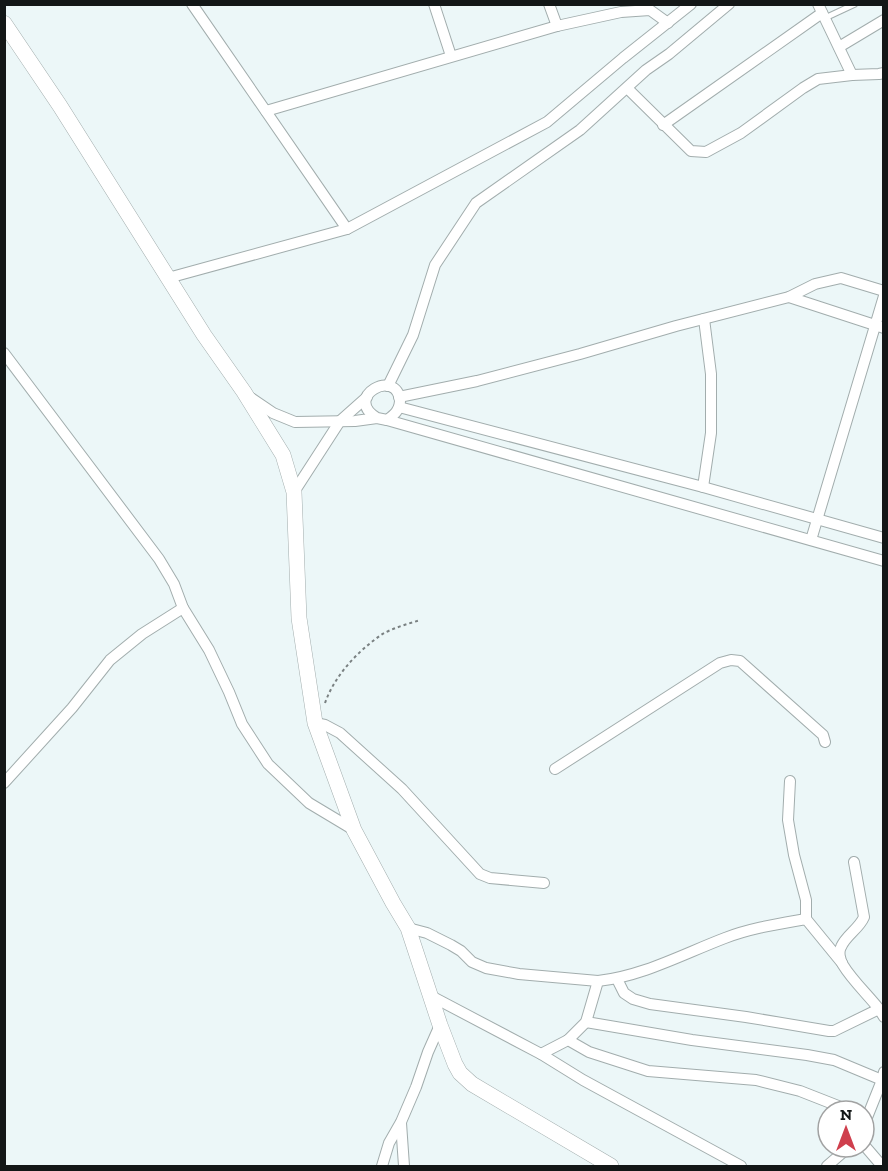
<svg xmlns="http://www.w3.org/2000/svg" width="888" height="1171" font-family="'Zilla Slab',serif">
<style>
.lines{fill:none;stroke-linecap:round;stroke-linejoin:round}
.lane-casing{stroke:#a2adad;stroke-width:7}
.street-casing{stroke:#a2adad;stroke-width:12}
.secondary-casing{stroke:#a2adad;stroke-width:16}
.path{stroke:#7a8182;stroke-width:2;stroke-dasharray:3 3;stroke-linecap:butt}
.lane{stroke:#fff;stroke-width:5}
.street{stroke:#fff;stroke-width:10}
.secondary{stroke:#fff;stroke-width:15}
</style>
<rect width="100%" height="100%" fill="#ecf7f8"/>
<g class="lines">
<g class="lane-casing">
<polyline id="lane" points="825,18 855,4"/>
</g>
<g class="street-casing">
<g id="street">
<polyline points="192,4 347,229"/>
<polyline points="434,4 451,56"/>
<polyline points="549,4 557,26"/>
<polyline points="818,4 852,75"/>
<polyline points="839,47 884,20"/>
<polyline points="627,88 691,151 706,152 741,133 803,88 818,79 852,75 879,74 884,73"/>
<polyline points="266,111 557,26 621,12 650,10 668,23"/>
<polyline points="663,125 822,13"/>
<polyline points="168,278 347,229 547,122 623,58 691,4"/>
<polyline points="789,297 884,328"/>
<polyline points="4,353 159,559 174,584 183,608 209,650 229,692 242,724 268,764 309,803 354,830"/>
<polyline points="388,386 413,335 435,265 476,203 580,130 646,70 669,54 729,4"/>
<polyline points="399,397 477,381 580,354 676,326 789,297 815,284 841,278 884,291"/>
<path d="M 251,398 L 273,413 L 295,422 L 355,421 L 377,418 L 387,420 C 394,415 400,410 400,401 C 397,367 342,397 377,418"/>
<polyline points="399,407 703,487 884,538"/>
<polyline points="387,420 884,561"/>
<polyline points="703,487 711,433 711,374 704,319"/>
<polyline points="294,492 340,421 367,397"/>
<polyline points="811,540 884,296"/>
<polyline points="315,723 325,725 340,733 402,789 480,874 490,878 544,883"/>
<polyline points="555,769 720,663 731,660 740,661 823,735 825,742"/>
<polyline points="790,781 788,820 794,855 806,900 806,919"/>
<polyline points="4,783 72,708 110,660 142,634 183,608"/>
<path d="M 854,862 L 864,917 C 859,929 846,935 841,947 C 838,952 840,960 843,965 C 852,980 868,995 879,1009 L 884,1017"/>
<polyline points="408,928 427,933 451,945 461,951 472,962 486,968 519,974 598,981"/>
<polyline points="617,979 624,993 633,999 650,1004 746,1017 829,1031 834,1031 838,1029 879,1009"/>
<polyline points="431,996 541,1054 583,1080 741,1166"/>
<polyline points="586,1022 692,1040 807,1055 834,1060 882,1080"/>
<path d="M 568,1040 L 586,1022 L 598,981 C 643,976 683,954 725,938 C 751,928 778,924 806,919 L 842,963"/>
<polyline points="541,1054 568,1040 589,1052 648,1071 756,1080 800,1091 851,1111"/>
<polyline points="401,1123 404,1166"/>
<polyline points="864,1125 882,1080 884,1072"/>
<polyline points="864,1145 882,1166"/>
<polyline points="382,1166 389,1143 401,1122 416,1087 428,1052 440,1025"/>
<polyline points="827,1166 849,1147"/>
</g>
</g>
<g class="secondary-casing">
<polyline id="secondary" points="4,23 60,106 204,335 244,392 283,455 294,492 299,618 315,723 354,830 393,903 408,928 440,1025 455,1064 460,1073 472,1084 611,1166"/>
</g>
<path class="path" d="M 325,703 C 335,675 357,652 381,635 C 392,628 408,624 420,620"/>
<use href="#lane" class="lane"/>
<use href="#street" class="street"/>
<use href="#secondary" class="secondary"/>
</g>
<rect width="888" height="1171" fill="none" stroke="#131717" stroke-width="12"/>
<g transform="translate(846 1129)"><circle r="28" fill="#ffffff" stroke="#a1a2a2" stroke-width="1.5"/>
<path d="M0-4.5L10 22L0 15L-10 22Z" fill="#cf3f4d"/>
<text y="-9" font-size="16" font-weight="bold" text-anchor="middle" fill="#131717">N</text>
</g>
</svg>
